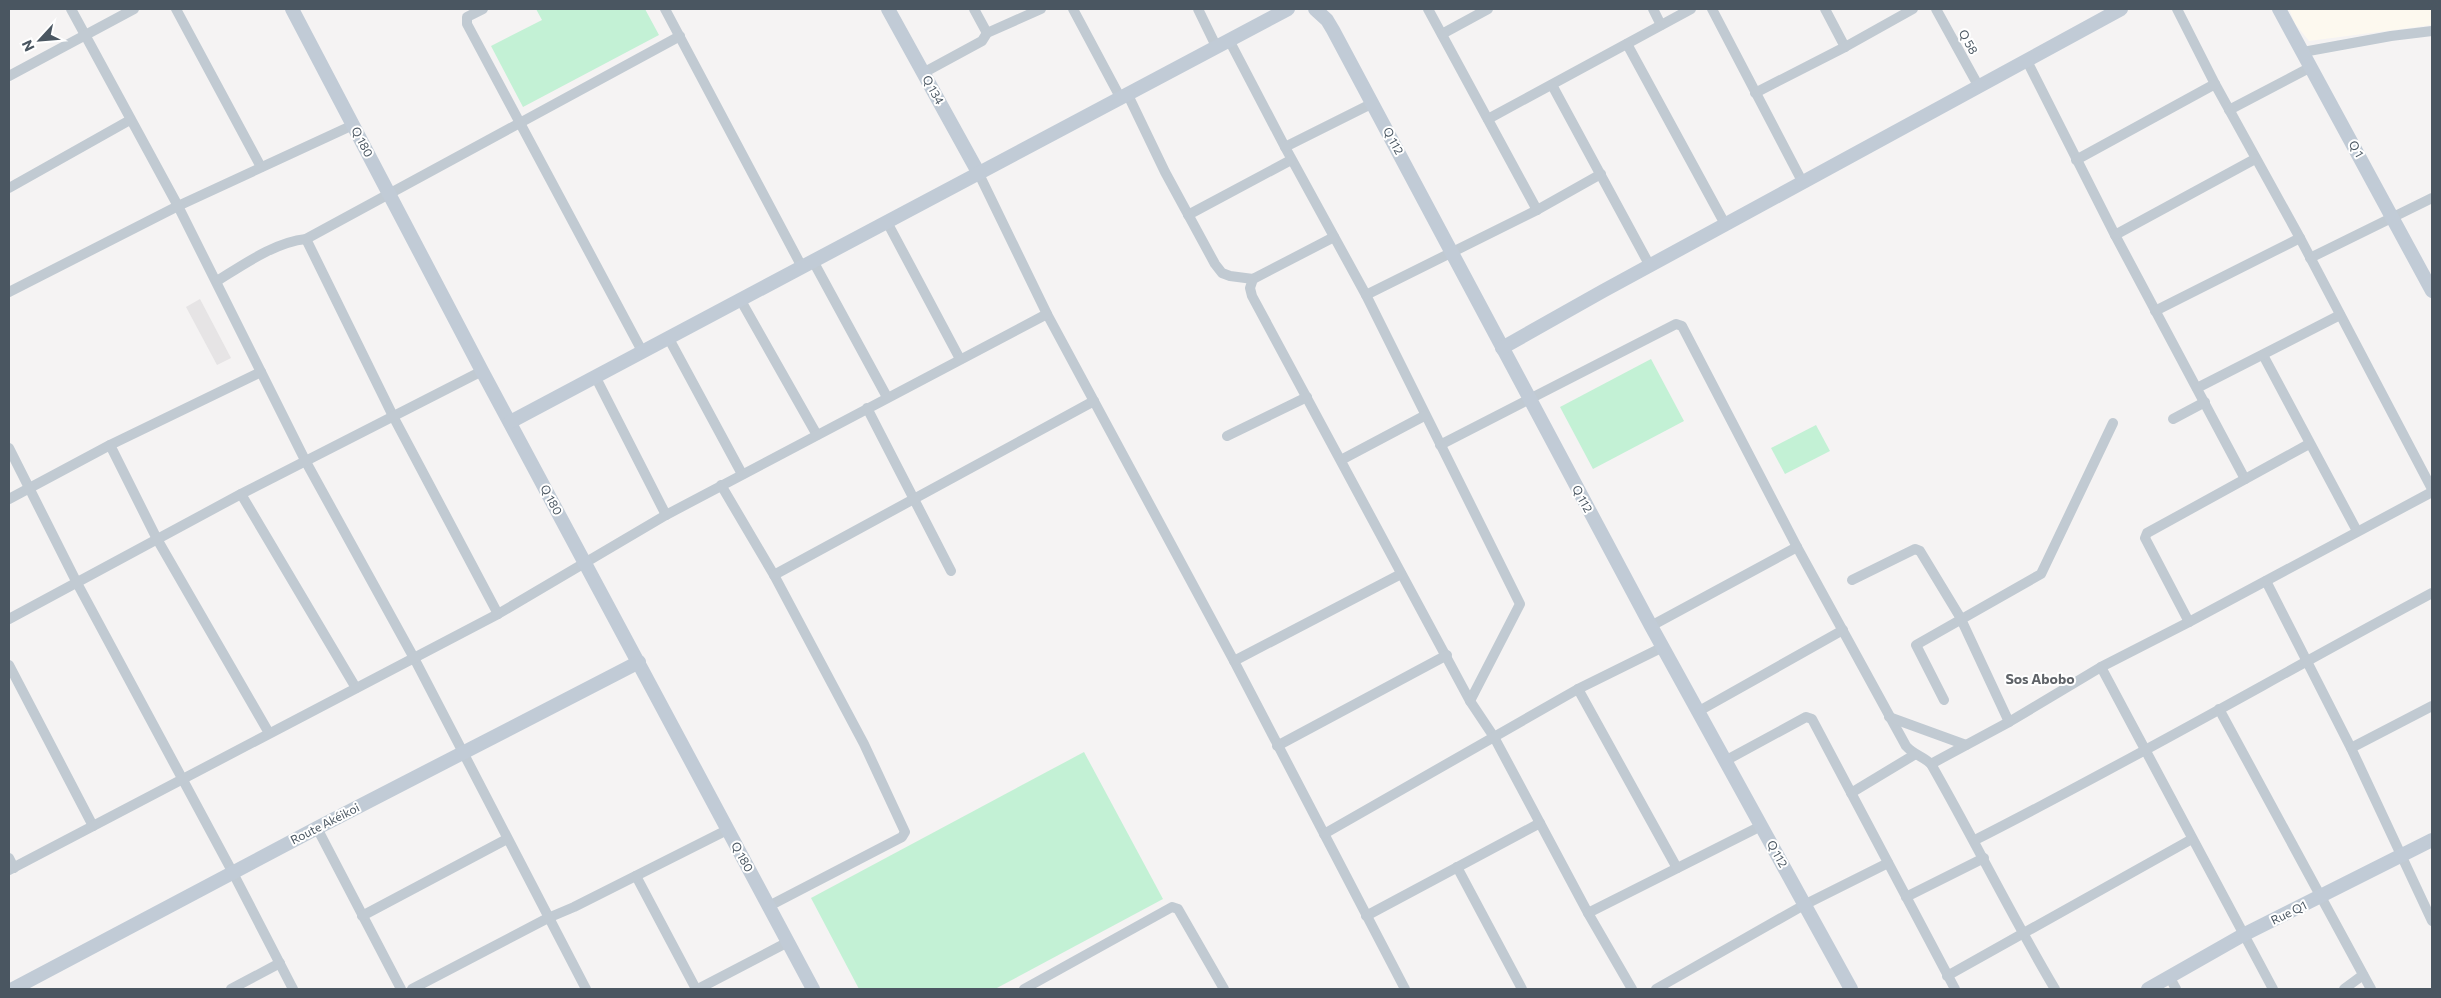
<svg xmlns="http://www.w3.org/2000/svg" width="2441" height="998" font-family="Commissioner,sans-serif">
<style>
.commercial{fill:#fdf9ef}
.education{fill:#e6e4e5}
.garden{fill:#c3f1d5}
.lines{fill:none;stroke-linecap:round;stroke-linejoin:round}
.street{stroke:#c1cad2;stroke-width:10}
.secondary{stroke:#c1cbd6;stroke-width:14}
.labels{text-anchor:middle;stroke-width:4;stroke-linejoin:round;paint-order:stroke}
.street-label{font-size:12px;fill:#4a5661;stroke:#fff}
.neighbourhood-label{font-size:14px;font-weight:bold;fill:#5f6368;stroke:#fff}
</style>
<rect width="100%" height="100%" fill="#f5f3f3"/>
<polygon class="commercial" points="2289,9 2432,9 2432,25 2309,41 2295,24"/>
<polygon class="education" points="200,299 231,358 217,365 186,307"/>
<g class="garden">
<polygon points="536,9 645,9 659,35 523,107 491,46 542,20"/>
<polygon points="1651,359 1684,421 1593,469 1560,407"/>
<polygon points="1816,425 1830,451 1785,474 1771,448"/>
<polygon points="1084,752 1163,899 995,989 859,989 811,898"/>
</g>
<g class="lines">
<g class="street">
<polyline points="71,9 178,206 306,462 414,658 586,989"/>
<polyline points="176,9 261,167"/>
<polyline points="483,9 467,17 467,24 642,351"/>
<polyline points="665,9 802,267"/>
<polyline points="974,9 987,33"/>
<polyline points="1073,9 1120,97"/>
<polyline points="1198,9 1216,46"/>
<polyline points="1428,9 1537,210"/>
<polyline points="1653,9 1661,25"/>
<polyline points="1712,9 1803,183"/>
<polyline points="1825,9 1845,47"/>
<polyline points="1936,9 1979,87"/>
<polyline points="2177,9 2215,84 2300,238 2432,489"/>
<polyline points="1442,34 1488,9"/>
<polyline points="1229,40 1285,147 1366,295 1520,604 1470,701"/>
<polyline points="1627,44 1725,224"/>
<polyline points="2303,52 2391,36 2432,31"/>
<polyline points="2027,61 2115,235 2245,479"/>
<polyline points="923,73 982,41 987,33 1041,9"/>
<polyline points="9,76 134,9"/>
<polyline points="1552,85 1650,266"/>
<polyline points="1127,93 1165,172 1215,264 1222,273 1230,276 1253,279 1334,237"/>
<polyline points="1755,93 1845,47 1913,9"/>
<polyline points="2229,110 2311,67"/>
<polyline points="1488,119 1691,9"/>
<polyline points="1285,147 1373,103"/>
<polyline points="2076,160 2215,84"/>
<polyline points="978,172 1047,314 1234,661 1405,989"/>
<polyline points="9,188 130,120"/>
<polyline points="1188,215 1291,160"/>
<polyline points="887,222 960,359"/>
<polyline points="2115,235 2255,159"/>
<polyline points="306,239 394,418 498,614"/>
<polyline points="2310,258 2432,198"/>
<polyline points="813,261 887,397"/>
<polyline points="1253,279 1250,288 1252,296 1470,701 1494,737 1588,913 1632,989"/>
<path d="M 217,281 C 243,265 275,242 306,239 L 680,36"/>
<polyline points="9,292 178,206 353,125"/>
<polyline points="1366,295 1537,210 1601,174"/>
<polyline points="740,299 817,435"/>
<polyline points="2155,311 2300,238"/>
<polyline points="668,337 742,474"/>
<polyline points="2263,355 2357,531"/>
<polyline points="595,376 666,515"/>
<polyline points="2197,388 2340,315"/>
<polyline points="867,408 951,571"/>
<polyline points="2173,419 2205,402"/>
<polyline points="1227,436 1307,397"/>
<polyline points="110,445 157,539 269,733"/>
<path d="M 1440,445 L 1676,324 L 1682,326 L 1797,547 L 1906,746 C 1914,755 1923,756 1931,764 C 1974,839 2011,915 2055,989"/>
<polyline points="9,448 77,583 233,873 293,989"/>
<polyline points="1341,460 1424,416"/>
<polyline points="721,485 774,575 864,744 905,832 902,837 769,906"/>
<polyline points="241,494 356,688"/>
<polyline points="9,499 110,445 261,372"/>
<polyline points="774,575 1094,401"/>
<polyline points="1852,580 1915,549 1920,551 1960,617 2009,722"/>
<polyline points="2266,581 2351,748 2432,921"/>
<polyline points="9,619 241,494 482,371"/>
<polyline points="2189,622 2145,538 2147,533 2309,444"/>
<polyline points="1651,626 1797,547"/>
<polyline points="1234,661 1401,574"/>
<polyline points="9,665 93,826"/>
<polyline points="2101,667 2273,989"/>
<polyline points="1578,689 1677,868"/>
<polyline points="1944,700 1916,645 2041,574 2113,423"/>
<polyline points="2219,709 2371,989"/>
<polyline points="1699,711 1843,630"/>
<polyline points="1889,717 1966,745"/>
<polyline points="1277,746 1447,655"/>
<polyline points="2351,748 2432,706"/>
<polyline points="1725,761 1806,717 1812,719 1955,989"/>
<polyline points="1931,764 2009,722 2101,667 2189,622 2432,492"/>
<polyline points="1851,793 1914,755"/>
<polyline points="317,828 401,989"/>
<polyline points="1324,834 1578,689 1663,647"/>
<path d="M 1975,840 C 2129,762 2279,675 2432,593"/>
<polyline points="9,858 14,868"/>
<polyline points="1457,867 1522,989"/>
<polyline points="9,870 498,614 666,515 1047,314"/>
<polyline points="636,876 696,989"/>
<polyline points="1906,897 1984,858"/>
<polyline points="1588,913 1761,826"/>
<polyline points="362,916 507,839"/>
<polyline points="1366,916 1540,823"/>
<polyline points="1947,976 2192,839"/>
<polyline points="2170,978 2176,989"/>
<polyline points="231,989 280,963"/>
<polyline points="412,989 548,918 574,907 727,830"/>
<polyline points="698,989 788,942"/>
<polyline points="1024,989 1172,907 1178,909 1224,989"/>
<polyline points="1656,989 1804,905 1888,863"/>
<polyline points="2344,989 2363,975"/>
</g>
<g class="secondary">
<polyline points="292,9 482,371 813,989"/>
<polyline points="888,9 978,172"/>
<polyline points="1315,9 1327,20 1333,30 1651,626 1851,989"/>
<polyline points="2279,9 2432,291"/>
<polyline points="1502,348 1603,291 2121,9"/>
<polyline points="510,422 1288,9"/>
<polyline points="13,989 317,828 639,662"/>
<polyline points="2148,989 2243,935 2432,840"/>
</g>
</g>
<g class="labels">
<g class="street-label">
<text transform="translate(1968 42) rotate(61)" y="4">Q 58</text>
<text transform="translate(933 90) rotate(61)" y="4">Q 134</text>
<text transform="translate(1393 141) rotate(62)" y="4">Q 112</text>
<text transform="translate(362 142) rotate(63)" y="4">Q 180</text>
<text transform="translate(2356 149) rotate(61)" y="4">Q 1</text>
<text transform="translate(1582 499) rotate(62)" y="4">Q 112</text>
<text transform="translate(551 500) rotate(62)" y="4">Q 180</text>
<text transform="translate(325 824) rotate(-27)" y="4">Route Akéikoi</text>
<text transform="translate(1777 854) rotate(61)" y="4">Q 112</text>
<text transform="translate(742 857) rotate(61)" y="4">Q 180</text>
<text transform="translate(2289 913) rotate(-26)" y="4">Rue Q1</text>
</g>
<g class="neighbourhood-label">
<text x="2040" y="684">Sos Abobo</text>
</g>
</g>
<rect width="2441" height="998" fill="none" stroke="#4a5661" stroke-width="20"/>
<g transform="translate(40 40) rotate(244)" stroke="#ffffff" stroke-width="4" paint-order="stroke">
<path d="M0-4L9 19L0 12L-9 19Z" fill="#4a5661"/>
<text y="-8" font-size="14" font-weight="bold" text-anchor="middle" fill="#4a5661">N</text>
</g>
</svg>
